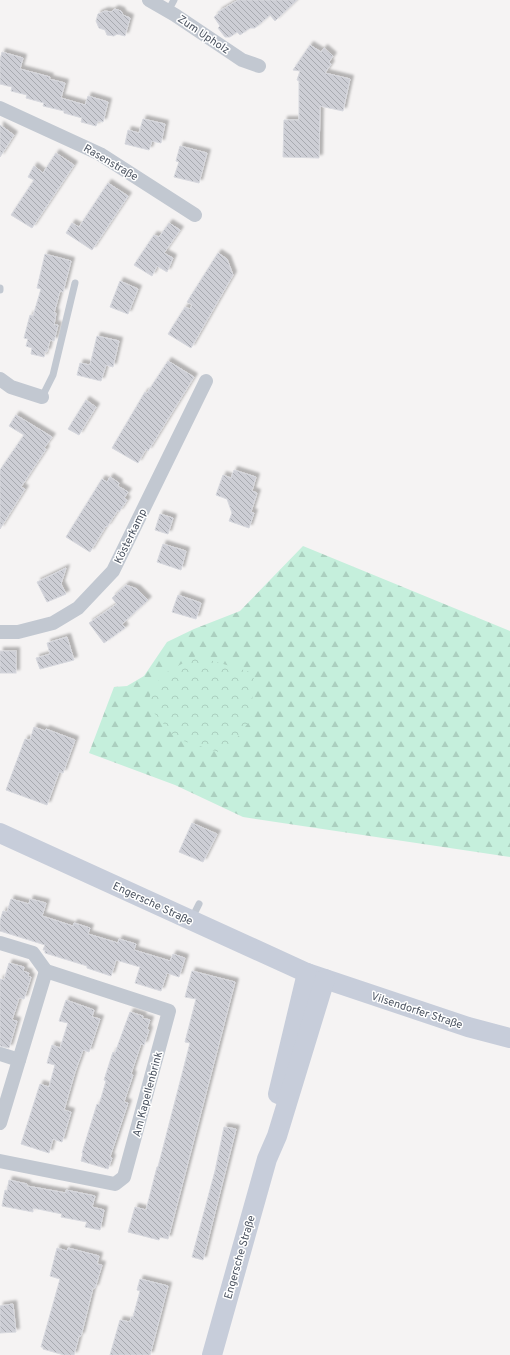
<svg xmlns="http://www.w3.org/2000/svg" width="510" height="1355" font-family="Overpass,sans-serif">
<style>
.forest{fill:url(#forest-firs)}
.park{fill:url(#park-crowns)}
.building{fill:url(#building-back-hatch);stroke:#d7d8de;filter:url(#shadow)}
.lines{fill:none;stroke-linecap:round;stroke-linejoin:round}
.lane{stroke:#c2c8d1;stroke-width:7}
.street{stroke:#c2c8d1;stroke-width:14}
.secondary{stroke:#c7cdda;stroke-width:20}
.labels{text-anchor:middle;stroke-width:3;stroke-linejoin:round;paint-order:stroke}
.street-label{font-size:11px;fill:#4b5360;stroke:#fff}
</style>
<defs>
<pattern id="forest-firs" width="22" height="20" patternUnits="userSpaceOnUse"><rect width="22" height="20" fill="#c5efdc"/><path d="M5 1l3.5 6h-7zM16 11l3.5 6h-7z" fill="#abcfbf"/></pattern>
<pattern id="park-crowns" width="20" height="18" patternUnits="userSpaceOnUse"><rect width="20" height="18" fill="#c5efdc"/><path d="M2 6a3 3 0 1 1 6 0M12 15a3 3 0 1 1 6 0" fill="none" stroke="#abcfbf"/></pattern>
<pattern id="building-back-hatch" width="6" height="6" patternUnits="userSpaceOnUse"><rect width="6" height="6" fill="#cdced5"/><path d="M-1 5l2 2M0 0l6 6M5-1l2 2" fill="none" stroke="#a8aab0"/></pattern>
<filter id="shadow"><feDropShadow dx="3.5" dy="-3.5" stdDeviation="1" flood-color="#0004"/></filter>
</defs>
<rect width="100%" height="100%" fill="#f5f3f3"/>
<polygon class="forest" points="303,546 510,631 510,857 243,817 175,785 89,753 114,687 127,686 144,676 167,642 194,629 240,611"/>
<polygon class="park" points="196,656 254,673 251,719 225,754 177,739 148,706 152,687 167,672"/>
<g class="building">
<polygon points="238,0 297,0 275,21 270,15 255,28 250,28 240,35 237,32 230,37 225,37 218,28 220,26 214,17 219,13 218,12"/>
<polygon points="115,9 121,11 123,15 130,18 125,36 117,34 114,36 107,35 105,30 99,28 96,21 98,14 105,11 111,12"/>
<polygon points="310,45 321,52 324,48 333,56 329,62 331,64 325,73 350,79 346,97 343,111 320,106 319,158 283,157 284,120 299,120 299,81 297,80 300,71 293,70"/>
<polygon points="2,52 23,58 20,69 50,77 49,79 65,83 61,98 85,105 88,96 108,102 103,122 98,121 96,126 81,122 82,118 64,113 64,111 43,106 44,103 26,98 27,95 11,91 12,87 0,84 0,60"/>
<polygon points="143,119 165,124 161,143 152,141 149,150 125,144 128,130 139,133"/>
<polygon points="0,125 14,135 0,157"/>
<polygon points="180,146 207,153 199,183 174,177 179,162 176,161"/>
<polygon points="56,153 74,165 32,228 11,215 34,180 28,177 34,166 43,173"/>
<polygon points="108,183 128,196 92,250 66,233 72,223 79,227"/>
<polygon points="169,223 180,230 164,253 173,258 167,272 157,266 152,276 134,265 154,235 159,237"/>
<polygon points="218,253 227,259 233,275 191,348 168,334 185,307 190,309 192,305 187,302"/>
<polygon points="45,254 71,261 63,292 60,291 54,313 56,313 54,325 58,325 54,341 50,340 47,352 45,351 44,357 31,354 32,348 26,346 28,339 24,338 30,315 33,316 41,289 37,288"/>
<polygon points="120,281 138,289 128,314 110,307"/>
<polygon points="97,336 119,341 113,367 106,365 101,381 77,375 80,363 90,365"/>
<polygon points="168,361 194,377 148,451 146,449 138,463 112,448 145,392 147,393"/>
<polygon points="86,400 96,407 79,435 68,429"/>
<polygon points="16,415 52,437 44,448 46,449 21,487 25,489 0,529 0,470 24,435 9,426"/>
<polygon points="234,470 256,477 252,491 257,493 251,512 254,513 249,528 229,521 232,513 227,499 216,495 223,475 231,478"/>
<polygon points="110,477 119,483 118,486 128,492 124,498 127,500 119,512 118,510 107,527 106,526 90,552 66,537 102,479 107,482"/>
<polygon points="160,514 173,518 168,534 155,530"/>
<polygon points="163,544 186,551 181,570 157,562"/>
<polygon points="66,568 61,584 66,594 47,602 37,582"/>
<polygon points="126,585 137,589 148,600 122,624 125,628 104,643 89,623 117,604 112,598"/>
<polygon points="178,595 201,603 196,619 172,612"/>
<polygon points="67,637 74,660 40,669 36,658 50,654 47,643"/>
<rect x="0" y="651" width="16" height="22"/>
<polygon points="34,727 45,731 46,729 75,740 63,773 59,772 47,805 6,790 25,739 30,740"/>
<polygon points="192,823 217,834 203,862 179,852"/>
<polygon points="11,899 29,904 30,899 46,903 42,916 73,926 74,923 90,928 88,934 118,943 119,939 136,944 134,950 170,961 173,954 185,958 179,977 167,973 161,991 135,983 140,967 116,960 111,976 87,968 87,966 45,953 45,950 43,950 45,945 0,931 0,921 3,911 7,912"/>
<polygon points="9,963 24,967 23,971 29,973 28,976 31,977 24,999 19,998 12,1020 17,1021 9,1048 0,1046 0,979 4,980"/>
<polygon points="192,971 235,982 168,1239 160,1237 159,1240 128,1232 135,1207 146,1210 157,1167 158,1167 190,1043 185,1042 196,999 185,997"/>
<polygon points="66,1000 94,1010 92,1017 100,1019 89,1052 83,1050 75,1072 64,1110 71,1112 62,1142 53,1139 49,1153 21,1144 40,1084 49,1087 55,1065 47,1063 52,1045 60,1048 68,1023 59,1021"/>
<polygon points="130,1012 143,1016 142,1018 150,1020 147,1029 149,1030 144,1045 141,1044 131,1074 133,1075 124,1102 128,1103 110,1157 112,1158 108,1169 81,1161 83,1153 82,1153 97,1104 99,1105 106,1081 104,1080 113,1052 115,1053"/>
<polygon points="224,1127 236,1129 203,1260 192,1257 215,1171"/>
<polygon points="9,1180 27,1184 27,1186 66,1193 66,1190 95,1196 92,1207 104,1210 100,1230 85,1227 87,1222 61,1217 62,1214 33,1208 33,1212 2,1206 5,1190 7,1191"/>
<polygon points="57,1248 67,1251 68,1248 99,1256 97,1264 102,1265 95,1288 93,1288 81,1336 79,1336 74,1355 64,1355 43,1349 43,1347 41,1347 60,1279 50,1276"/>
<polygon points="140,1279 168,1286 150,1355 110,1355 120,1320 130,1322 131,1317 133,1317 140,1291 137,1290"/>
<polygon points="13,1304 16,1332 0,1333 0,1306"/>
</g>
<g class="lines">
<g class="lane">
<polyline points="168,11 174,0"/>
<polyline points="0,290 0,288"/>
<polyline points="42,397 53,375 75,283"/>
<polyline points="192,918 199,904"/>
</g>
<g class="street">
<polyline points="149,0 175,15 242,60 259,66"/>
<polyline points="0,108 100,154 195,215"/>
<polyline points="0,379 11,387 42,397"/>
<polyline points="0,632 18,632 53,623 78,608 113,571 206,381"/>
<polyline points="0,943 33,953 46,971"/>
<polyline points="0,1054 19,1060"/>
<polyline points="0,1123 46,971 169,1011 124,1177 115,1184 0,1161"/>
</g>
<g class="secondary">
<polyline points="0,833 307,973 468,1027 510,1038"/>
<polyline points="278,1094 307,973"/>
<polyline points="212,1355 267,1159 277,1136 325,979"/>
</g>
</g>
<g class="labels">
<g class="street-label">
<text transform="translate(204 34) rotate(34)" y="4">Zum Upholz</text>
<text transform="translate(111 162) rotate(30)" y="4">Rasenstraße</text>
<text transform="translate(130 536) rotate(-64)" y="4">Kösterkamp</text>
<text transform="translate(153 903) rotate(25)" y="4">Engersche Straße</text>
<text transform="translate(417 1010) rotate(18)" y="4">Vilsendorfer Straße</text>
<text transform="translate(147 1094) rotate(-75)" y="4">Am Kapellenbrink</text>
<text transform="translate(239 1257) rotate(-74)" y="4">Engersche Straße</text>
</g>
</g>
</svg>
